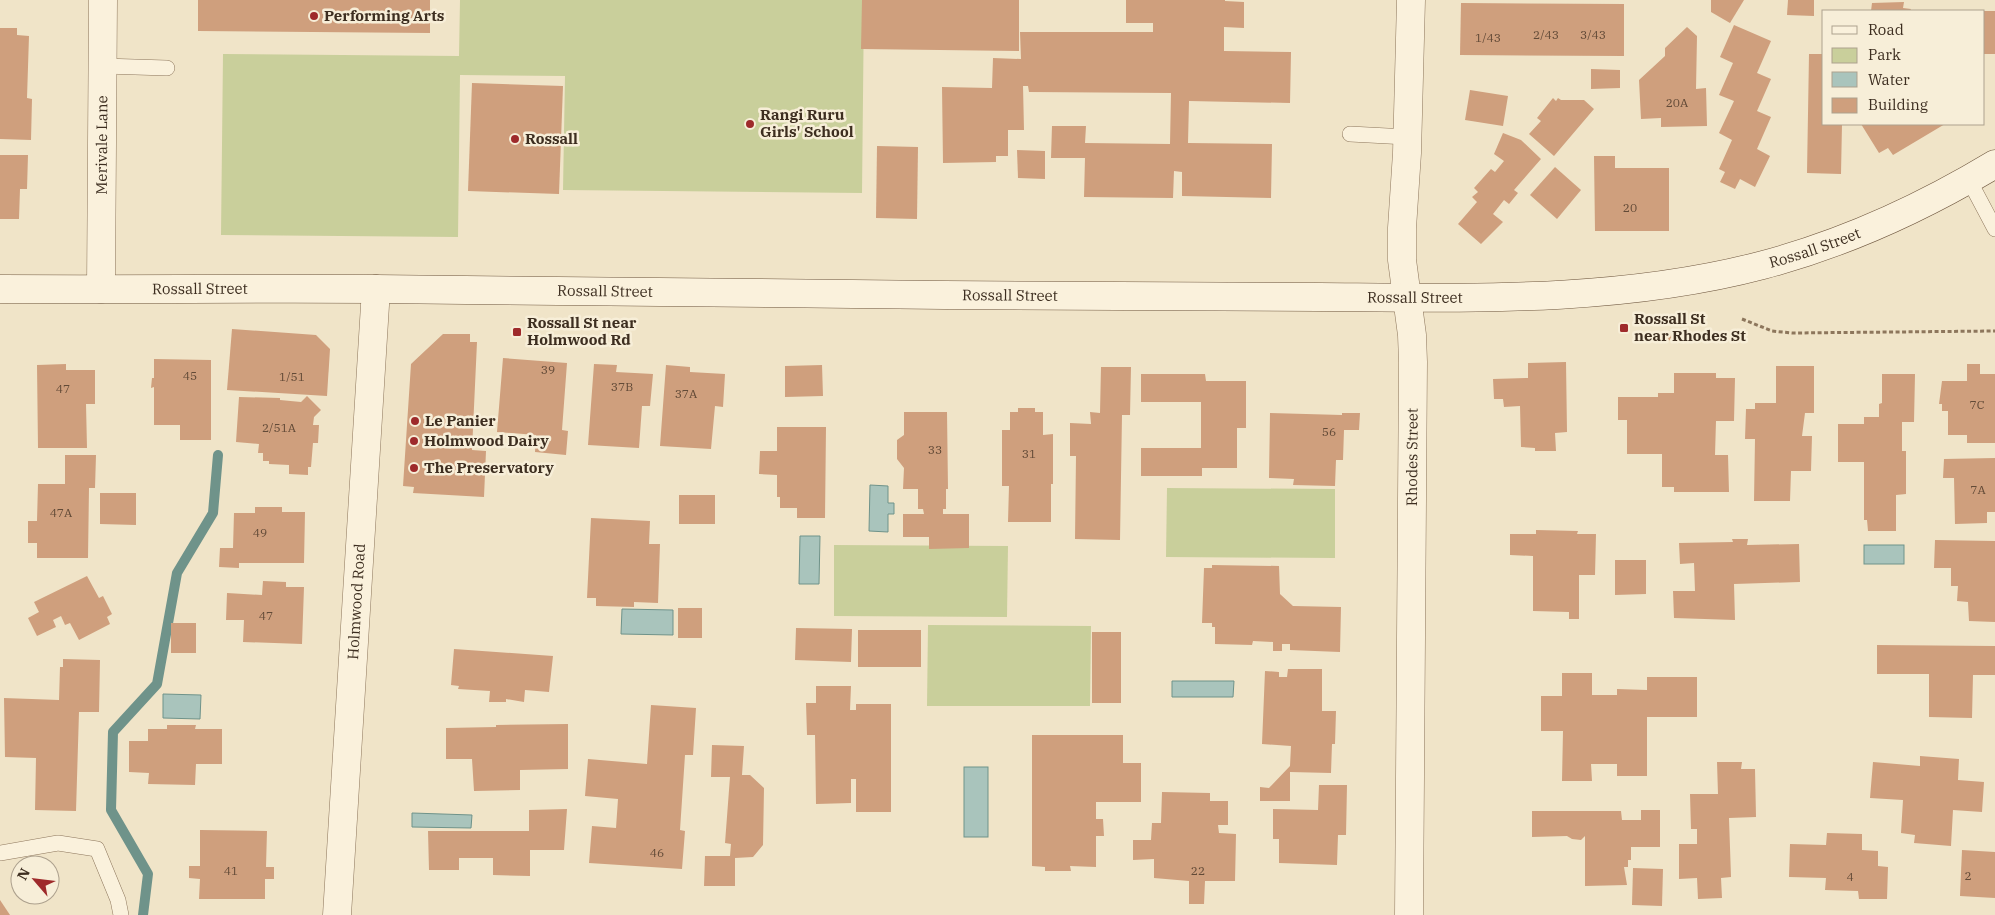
<svg xmlns="http://www.w3.org/2000/svg" width="1995" height="915" font-family="'IBM Plex Serif',serif">
<style>
.green{fill:#c9cf9b}
.water{fill:#a9c4bc;stroke:#6f938a}
.lines{fill:none;stroke-linecap:round;stroke-linejoin:round}
.stream{stroke:#6f938a;stroke-width:10}
.building{fill:#cf9f7d}
.service-casing{stroke:#8d765c;stroke-width:16}
.minor-casing{stroke:#8d765c;stroke-width:29}
.tertiary-casing{stroke:#8d765c;stroke-width:29}
.secondary-casing{stroke:#6f573f;stroke-width:29}
.path{stroke:#8d765c;stroke-width:3;stroke-dasharray:4 2.5;stroke-linecap:butt}
.service{stroke:#faf1dc;stroke-width:15}
.minor{stroke:#faf1dc;stroke-width:28}
.tertiary{stroke:#faf1dc;stroke-width:28}
.secondary{stroke:#faf1dc;stroke-width:28}
.poi-dot{fill:#9e2a2b;stroke:#f7eed8;stroke-width:2}
.labels{text-anchor:middle;stroke-width:5;stroke-linejoin:round;paint-order:stroke}
.number-label{font-size:12px;fill:#624a37}
.poi-label{font-size:15px;font-weight:bold;fill:#3d2e20;stroke:#f7eed8;text-anchor:start}
.street-label{font-size:15px;fill:#3d2e20;stroke:#f7eed8}
</style>
<rect width="100%" height="100%" fill="#f0e4c8"/>
<g class="green">
<polygon points="460,0 864,0 862,193 563,190 565,76 460,75 458,237 221,235 223,54 459,56"/>
<polygon points="1167,488 1335,489 1335,558 1166,557"/>
<polygon points="834,545 1008,546 1007,617 834,616"/>
<polygon points="928,625 1091,626 1090,706 927,706"/>
</g>
<g class="water">
<polygon points="870,485 888,486 888,503 894,503 894,514 888,514 888,532 869,531"/>
<polygon points="800,536 820,536 819,584 799,584"/>
<rect x="1864" y="545" width="40" height="19"/>
<polygon points="622,609 673,610 673,635 621,634"/>
<polygon points="1172,681 1234,681 1233,697 1172,697"/>
<polygon points="163,694 201,695 200,719 163,718"/>
<rect x="964" y="767" width="24" height="70"/>
<polygon points="412,813 472,815 471,828 412,827"/>
</g>
<g class="lines">
<polyline class="stream" points="143,915 148,874 111,810 113,732 157,684 177,573 213,513 218,455"/>
</g>
<g class="building">
<polygon points="198,0 430,0 430,33 198,31"/>
<polygon points="862,0 1019,0 1019,51 861,49"/>
<polygon points="1126,0 1225,0 1225,1 1244,2 1244,28 1224,27 1224,51 1291,52 1290,103 1189,101 1188,143 1272,144 1271,198 1182,196 1182,172 1174,171 1173,198 1084,197 1085,158 1051,158 1052,126 1086,126 1085,143 1170,144 1171,93 1029,92 1028,86 1023,86 1024,130 1008,130 1008,156 996,156 996,162 943,163 942,87 992,88 993,58 1021,59 1020,32 1153,32 1153,23 1126,23"/>
<polygon points="1711,0 1744,0 1730,23 1711,12"/>
<polygon points="1788,0 1814,0 1814,16 1787,15"/>
<polygon points="1904,2 1903,8 1911,9 1910,11 1871,11 1872,3"/>
<polygon points="1461,3 1624,4 1624,56 1460,55"/>
<rect x="1984" y="11" width="11" height="43"/>
<polygon points="1734,25 1771,41 1757,73 1771,79 1757,111 1771,117 1757,149 1770,156 1755,187 1740,179 1735,189 1720,182 1725,172 1719,169 1732,140 1719,133 1734,101 1719,95 1733,63 1720,57"/>
<polygon points="1687,27 1697,36 1696,89 1706,88 1707,126 1661,127 1661,118 1641,119 1639,80 1665,56 1665,48"/>
<polygon points="0,28 17,28 17,35 29,36 27,98 32,99 31,140 0,139"/>
<polygon points="1809,54 1824,54 1824,124 1842,124 1841,174 1807,173"/>
<polygon points="1591,69 1620,70 1620,88 1591,89"/>
<polygon points="472,83 563,86 559,194 468,191"/>
<polygon points="1470,90 1508,96 1503,126 1465,120"/>
<polygon points="1553,98 1556,101 1558,98 1561,100 1584,100 1594,109 1554,156 1529,134 1541,121 1537,118"/>
<polygon points="1861,124 1945,124 1893,155 1888,148 1879,153"/>
<polygon points="1503,133 1521,140 1541,159 1514,190 1518,193 1509,204 1504,200 1493,214 1503,222 1481,244 1458,224 1477,202 1472,197 1478,192 1474,188 1491,169 1495,172 1504,161 1494,154"/>
<polygon points="877,146 918,147 917,219 876,218"/>
<polygon points="1017,150 1045,151 1045,179 1018,178"/>
<polygon points="0,155 28,155 27,189 20,189 19,219 0,219"/>
<polygon points="1594,156 1615,156 1615,168 1669,168 1669,231 1595,231"/>
<polygon points="1555,167 1581,190 1557,219 1530,195"/>
<polygon points="232,329 316,335 330,349 327,396 227,390"/>
<polygon points="1671,333 1672,340 1653,342 1652,334"/>
<polygon points="443,334 470,334 470,342 477,342 472,450 486,451 484,497 413,493 414,487 403,486 411,364"/>
<polygon points="503,358 567,363 562,430 568,431 566,455 535,452 536,435 497,432"/>
<polygon points="154,359 211,360 211,440 180,440 180,425 154,425 154,387 151,388 152,378 154,378"/>
<polygon points="1566,362 1567,432 1555,433 1556,451 1535,451 1535,448 1521,447 1520,406 1504,407 1503,399 1494,399 1493,379 1528,378 1528,363"/>
<polygon points="66,364 66,370 95,370 95,404 86,404 87,448 38,448 37,365"/>
<polygon points="594,364 617,365 616,372 653,374 650,406 642,406 639,448 588,445"/>
<polygon points="1967,364 1980,364 1980,374 1995,374 1995,443 1967,443 1967,435 1948,435 1948,411 1942,411 1942,404 1939,404 1942,381 1967,381"/>
<polygon points="666,365 690,367 690,372 725,374 723,407 715,406 711,449 660,446"/>
<polygon points="822,365 823,396 785,397 785,366"/>
<polygon points="1776,366 1814,366 1814,413 1805,413 1802,436 1812,436 1811,471 1791,471 1790,501 1754,501 1755,439 1745,439 1746,409 1755,409 1755,403 1776,403"/>
<polygon points="1101,367 1131,367 1130,415 1122,415 1120,540 1075,539 1076,456 1070,456 1070,423 1091,424 1090,412 1100,413"/>
<polygon points="1674,373 1716,373 1716,378 1735,378 1734,421 1716,421 1715,455 1728,455 1729,492 1674,492 1674,487 1662,487 1662,454 1627,454 1627,420 1618,420 1618,397 1658,397 1658,393 1674,393"/>
<polygon points="1141,374 1205,374 1206,381 1246,381 1246,428 1237,428 1237,468 1202,468 1202,476 1141,476 1141,448 1201,448 1201,402 1141,402"/>
<polygon points="1882,374 1915,374 1914,422 1902,422 1902,451 1906,451 1906,494 1896,495 1896,531 1868,531 1867,520 1864,520 1864,462 1838,462 1838,424 1864,424 1864,417 1879,417 1879,404 1882,403"/>
<polygon points="307,396 321,410 314,417 313,425 319,425 318,443 313,443 311,467 308,467 308,475 289,474 289,465 269,464 269,461 263,461 263,453 258,453 259,444 236,442 239,397 280,398 280,400 301,402"/>
<polygon points="1018,408 1035,408 1035,412 1043,412 1043,435 1053,434 1053,484 1051,484 1051,522 1008,522 1009,486 1002,486 1002,430 1010,430 1010,412 1018,412"/>
<polygon points="904,412 947,412 948,489 946,489 946,509 943,509 943,514 969,514 969,548 929,549 929,537 903,537 903,514 924,514 923,509 918,509 918,489 903,489 904,468 897,459 897,440 904,435"/>
<polygon points="1270,413 1342,415 1342,413 1360,413 1359,430 1344,430 1343,460 1336,460 1335,486 1293,485 1294,479 1269,478"/>
<polygon points="777,427 826,427 825,518 797,518 797,508 780,508 780,497 777,497 777,475 759,474 760,451 777,451"/>
<polygon points="65,455 96,455 95,488 89,488 88,558 37,558 37,543 28,543 28,521 37,521 38,484 65,484"/>
<polygon points="1995,458 1995,512 1987,512 1987,523 1955,524 1954,478 1943,478 1944,459"/>
<polygon points="100,493 136,493 136,525 100,524"/>
<rect x="679" y="495" width="36" height="29"/>
<polygon points="255,507 282,507 282,512 305,512 304,563 239,563 239,568 219,567 220,548 233,548 234,513 255,513"/>
<polygon points="591,518 650,521 649,544 660,544 658,603 634,602 634,607 596,606 596,598 587,598"/>
<polygon points="1536,530 1578,531 1577,534 1596,534 1595,575 1579,575 1579,619 1569,619 1569,612 1533,611 1533,556 1510,555 1510,534 1536,534"/>
<polygon points="1732,539 1748,539 1747,545 1799,544 1800,582 1734,584 1735,620 1674,618 1673,591 1695,591 1694,563 1680,564 1679,543 1733,542"/>
<polygon points="1935,540 1995,541 1995,622 1969,621 1968,602 1957,601 1958,586 1951,586 1951,568 1934,568"/>
<polygon points="1615,560 1646,560 1646,594 1615,595"/>
<polygon points="1212,565 1279,566 1280,594 1293,606 1341,607 1340,652 1290,650 1290,644 1282,644 1282,651 1273,651 1273,642 1253,641 1252,645 1215,644 1215,627 1212,627 1212,623 1202,623 1204,568 1212,568"/>
<polygon points="87,576 99,598 103,596 112,614 107,617 110,624 79,640 70,623 65,625 61,616 53,620 56,627 37,636 28,618 39,612 34,602"/>
<polygon points="263,581 286,582 286,587 304,587 302,644 243,642 244,620 226,620 227,593 262,595"/>
<rect x="678" y="608" width="24" height="30"/>
<rect x="171" y="623" width="25" height="30"/>
<polygon points="796,628 852,629 851,662 795,660"/>
<rect x="858" y="630" width="63" height="37"/>
<rect x="1092" y="632" width="29" height="71"/>
<polygon points="1877,645 1995,646 1995,675 1973,675 1972,718 1929,717 1929,674 1877,674"/>
<polygon points="454,649 553,656 549,692 525,690 524,702 506,699 506,702 489,702 490,691 458,689 459,686 451,685"/>
<polygon points="63,659 100,660 99,712 79,712 76,811 35,810 36,758 5,757 4,698 59,700 60,667 63,667"/>
<polygon points="1288,669 1322,669 1322,711 1336,711 1335,744 1332,744 1331,773 1290,772 1290,801 1260,801 1260,787 1269,788 1290,766 1291,746 1262,744 1265,671 1279,672 1279,677 1287,677"/>
<polygon points="1562,673 1592,673 1592,695 1617,695 1617,689 1647,690 1647,677 1697,677 1697,717 1647,717 1647,776 1617,776 1617,764 1591,764 1592,781 1562,781 1563,731 1541,731 1541,696 1562,696"/>
<polygon points="816,686 851,686 850,710 856,710 856,704 891,704 891,812 856,812 856,779 851,779 851,803 816,804 815,735 807,735 806,703 816,703"/>
<polygon points="651,705 696,708 693,755 685,755 680,830 685,831 682,869 589,863 592,826 616,828 618,799 585,796 588,759 647,764"/>
<polygon points="568,724 568,769 520,770 520,790 474,791 472,759 446,759 446,728 496,727 496,725"/>
<polygon points="167,725 196,725 195,729 222,729 222,764 196,764 195,785 148,784 149,773 129,772 129,741 148,741 148,729 167,729"/>
<polygon points="1032,735 1123,735 1123,763 1141,763 1141,802 1096,802 1096,819 1103,819 1104,836 1096,836 1096,867 1070,866 1071,871 1045,871 1045,867 1032,866"/>
<polygon points="712,745 744,746 742,775 750,775 764,788 763,845 753,857 735,858 735,886 704,886 705,856 730,856 731,844 725,843 730,777 711,777"/>
<polygon points="1920,756 1959,759 1958,780 1984,782 1982,812 1953,810 1951,846 1914,843 1915,835 1901,833 1903,800 1870,798 1873,762 1920,766"/>
<polygon points="1717,762 1742,762 1741,769 1755,769 1756,817 1729,818 1731,877 1721,878 1722,898 1698,899 1697,878 1679,879 1679,844 1697,844 1697,829 1691,829 1690,794 1718,794"/>
<polygon points="1319,785 1347,785 1346,835 1338,835 1337,865 1279,863 1279,839 1273,839 1273,809 1318,810"/>
<polygon points="1162,792 1210,793 1210,801 1228,801 1228,825 1218,825 1219,833 1236,834 1235,881 1205,881 1204,904 1189,904 1189,881 1154,878 1154,859 1133,860 1133,840 1151,840 1152,823 1161,823"/>
<polygon points="567,809 564,850 530,850 530,876 493,875 493,858 459,858 459,870 429,870 428,831 529,831 529,810"/>
<polygon points="1641,810 1660,810 1660,847 1631,847 1631,860 1628,860 1628,867 1624,867 1627,885 1585,886 1585,836 1581,840 1572,839 1567,836 1532,837 1532,811 1621,811 1622,820 1641,820"/>
<polygon points="200,830 267,831 266,867 274,867 274,879 265,879 265,899 199,899 200,879 189,878 189,866 200,866"/>
<polygon points="1827,833 1862,834 1862,850 1878,851 1878,866 1888,867 1887,899 1859,899 1858,891 1825,890 1826,878 1789,877 1790,844 1826,845"/>
<polygon points="1962,850 1995,852 1995,898 1960,896"/>
<polygon points="1633,868 1663,869 1662,906 1632,905"/>
<polygon points="0,900 10,915 0,915"/>
</g>
<g class="lines">
<g class="service-casing">
<g id="service">
<polyline points="103,66 167,68"/>
<polyline points="1350,134 1407,137"/>
<polyline points="1969,180 1995,229"/>
<polyline points="0,853 58,843 97,849 118,900 121,915"/>
</g>
</g>
<g class="minor-casing">
<g id="minor">
<path id="s1" d="M 1409,915 L 1413,362 L 1412,335 L 1402,260 L 1402,228 L 1407,153 L 1411,0"/>
</g>
</g>
<g class="tertiary-casing">
<g id="tertiary">
<path id="s2" d="M 101,289 L 103,0"/>
<path id="s3" d="M 337,915 L 376,289"/>
</g>
</g>
<g class="secondary-casing">
<g id="secondary">
<path id="s4" d="M 0,289 C 125,290 250,288 375,289 C 565,290 754,294 944,295 C 1069,296 1194,297 1319,297 C 1467,298 1619,303 1763,265 C 1846,243 1922,208 1995,164"/>
</g>
</g>
<polyline class="path" points="1742,319 1772,331 1792,333 1995,331"/>
<use href="#service" class="service"/>
<use href="#minor" class="minor"/>
<use href="#tertiary" class="tertiary"/>
<use href="#secondary" class="secondary"/>
</g>
<g class="poi-dot">
<circle cx="314" cy="16" r="5"/>
<circle cx="750" cy="124" r="5"/>
<circle cx="515" cy="139" r="5"/>
<rect x="1619" y="323" width="10" height="10" rx="2.5"/>
<rect x="512" y="327" width="10" height="10" rx="2.5"/>
<circle cx="415" cy="421" r="5"/>
<circle cx="414" cy="441" r="5"/>
<circle cx="414" cy="468" r="5"/>
</g>
<g class="labels">
<g class="number-label">
<text x="1546" y="39">2/43</text>
<text x="1593" y="39">3/43</text>
<text x="1488" y="42">1/43</text>
<text x="1677" y="107">20A</text>
<text x="1630" y="212">20</text>
<text x="548" y="374">39</text>
<text x="190" y="380">45</text>
<text x="292" y="381">1/51</text>
<text x="622" y="391">37B</text>
<text x="63" y="393">47</text>
<text x="686" y="398">37A</text>
<text x="1977" y="409">7C</text>
<text x="279" y="432">2/51A</text>
<text x="1329" y="436">56</text>
<text x="935" y="454">33</text>
<text x="1029" y="458">31</text>
<text x="1978" y="494">7A</text>
<text x="61" y="517">47A</text>
<text x="260" y="537">49</text>
<text x="266" y="620">47</text>
<text x="657" y="857">46</text>
<text x="231" y="875">41</text>
<text x="1198" y="875">22</text>
<text x="1968" y="880">2</text>
<text x="1850" y="881">4</text>
</g>
<g class="poi-label">
<text x="324" y="21">Performing Arts</text>
<text x="760" y="120">Rangi Ruru<tspan x="760" dy="17">Girls' School</tspan></text>
<text x="525" y="144">Rossall</text>
<text x="1634" y="324">Rossall St<tspan x="1634" dy="17">near Rhodes St</tspan></text>
<text x="527" y="328">Rossall St near<tspan x="527" dy="17">Holmwood Rd</tspan></text>
<text x="425" y="426">Le Panier</text>
<text x="424" y="446">Holmwood Dairy</text>
<text x="424" y="473">The Preservatory</text>
</g>
<g class="street-label">
<text dy="5" stroke="none"><textPath href="#s2" startOffset="144">Merivale Lane</textPath></text>
<text dy="5" stroke="none"><textPath href="#s4" startOffset="1820">Rossall Street</textPath></text>
<text dy="5" stroke="none"><textPath href="#s4" startOffset="200">Rossall Street</textPath></text>
<text dy="5" stroke="none"><textPath href="#s4" startOffset="605">Rossall Street</textPath></text>
<text dy="5" stroke="none"><textPath href="#s4" startOffset="1010">Rossall Street</textPath></text>
<text dy="5" stroke="none"><textPath href="#s4" startOffset="1415">Rossall Street</textPath></text>
<text dy="5" stroke="none"><textPath href="#s1" startOffset="458">Rhodes Street</textPath></text>
<text dy="5" stroke="none"><textPath href="#s3" startOffset="314">Holmwood Road</textPath></text>
</g>
</g>
<rect x="1822" y="10" width="162" height="115" fill="#f7eed8" stroke="#ada18e"/>
<rect x="1832" y="26" width="25" height="8" fill="#faf1dc" stroke="#ada18e"/>
<text x="1868" y="35" font-size="15" fill="#3d2e20">Road</text>
<rect x="1832" y="48" width="25" height="15" fill="#c9cf9b" stroke="#ada18e"/>
<text x="1868" y="60" font-size="15" fill="#3d2e20">Park</text>
<rect x="1832" y="72" width="25" height="15" fill="#a9c4bc" stroke="#ada18e"/>
<text x="1868" y="85" font-size="15" fill="#3d2e20">Water</text>
<rect x="1832" y="98" width="25" height="15" fill="#cf9f7d" stroke="#ada18e"/>
<text x="1868" y="110" font-size="15" fill="#3d2e20">Building</text>
<g transform="translate(35 880) rotate(298)"><circle r="24" fill="#f7eed8" stroke="#ada18e"/>
<path d="M0-4L9 19L0 12L-9 19Z" fill="#9e2a2b"/>
<text y="-8" font-size="14" font-weight="bold" text-anchor="middle" fill="#3d2e20">N</text>
</g>
</svg>
